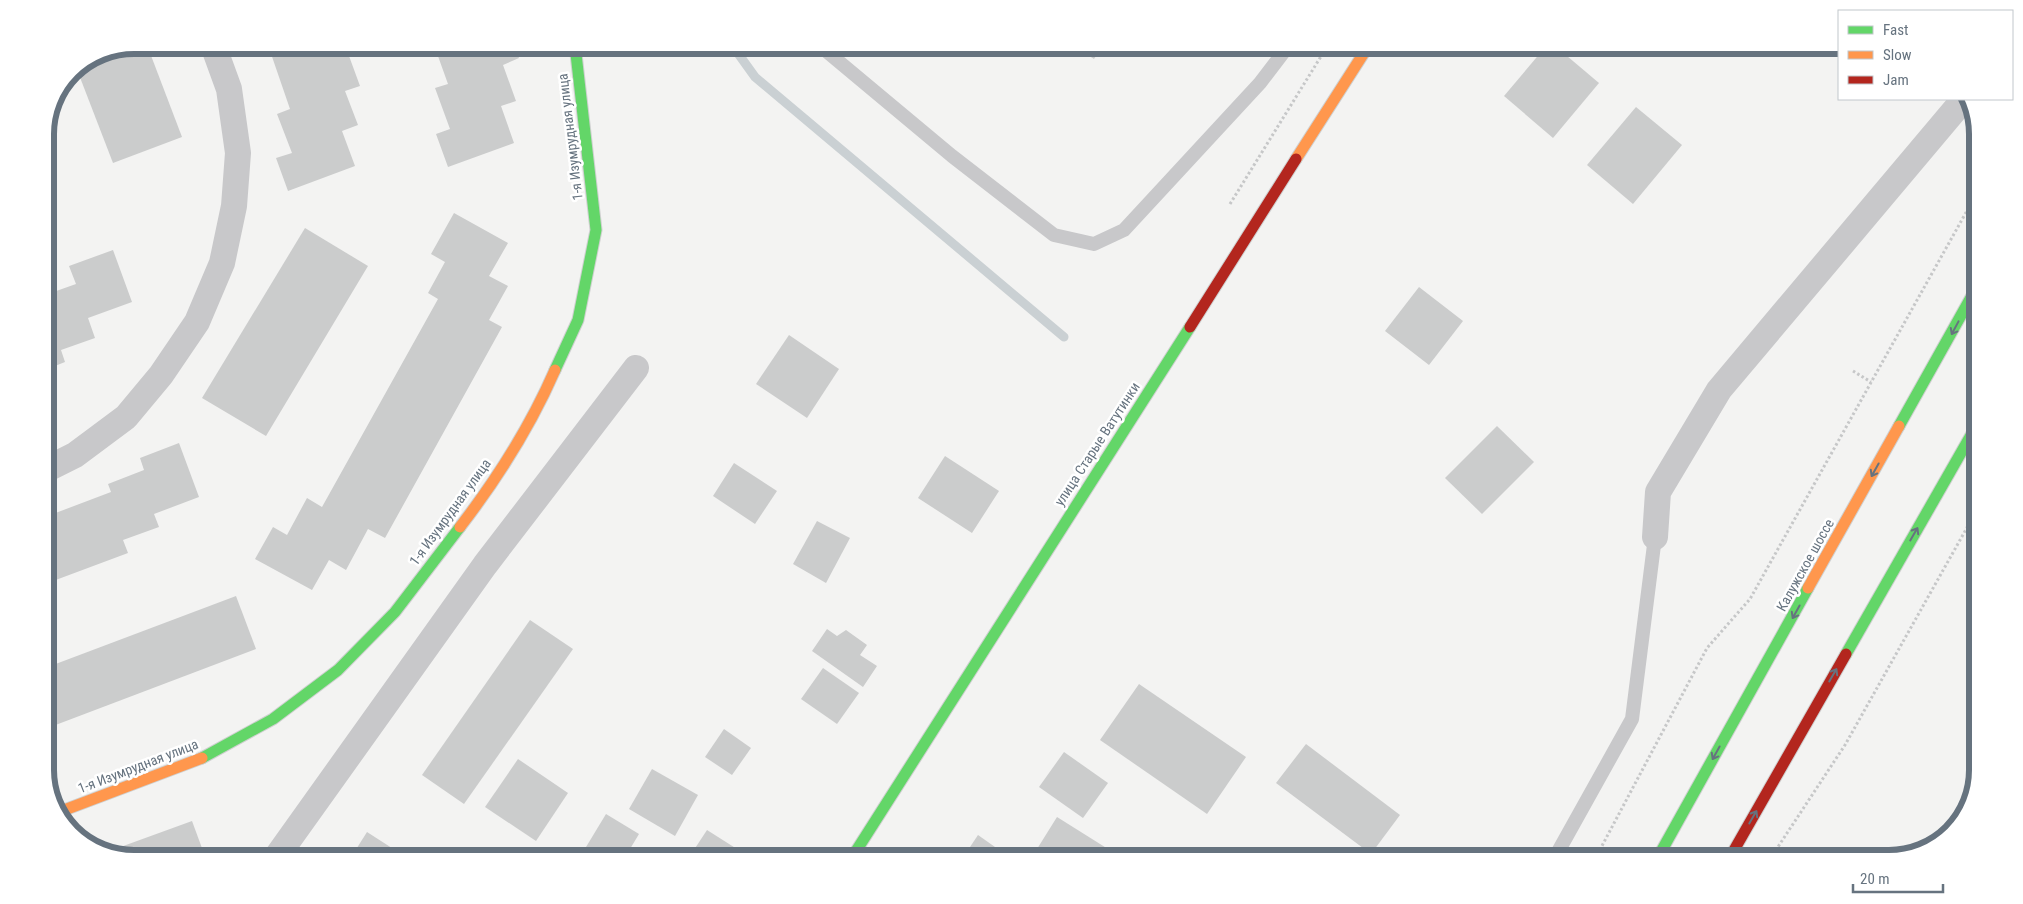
<svg xmlns="http://www.w3.org/2000/svg" width="2023" height="904" font-family="'Roboto Condensed',sans-serif">
<style>
.lines{fill:none;stroke-linecap:round;stroke-linejoin:round}
.stream{stroke:#cad0d3;stroke-width:9}
.building{fill:#cbcccc}
.fast-casing{stroke:#cfd0d0;stroke-width:13}
.slow-casing{stroke:#cfd0d0;stroke-width:13}
.jam-casing{stroke:#cfd0d0;stroke-width:13}
.path{stroke:#c6c7c8;stroke-width:3;stroke-dasharray:2.5 2.5;stroke-linecap:butt}
.lane{stroke:#c8c8ca;stroke-width:14}
.street{stroke:#c8c8ca;stroke-width:26}
.fast{stroke:#63d668;stroke-width:11}
.slow{stroke:#ff974d;stroke-width:11}
.jam{stroke:#b3261e;stroke-width:11}
.oneway{stroke:#66737f}
.labels{text-anchor:middle;stroke-width:5;stroke-linejoin:round;paint-order:stroke}
.street-label{font-size:14px;fill:#66737f;stroke:#fff}
.rim{fill:none;stroke:#66737f;stroke-width:6}
</style>
<rect width="100%" height="100%" fill="#f3f3f2"/>
<g class="lines">
<polyline class="stream" points="732,45 755,77 1064,337"/>
</g>
<g class="building">
<polygon points="133,45 147,45 182,137 113,163 76,67 100,52"/>
<polygon points="268,45 345,45 360,86 345,91 358,125 342,131 355,166 288,191 276,158 292,153 277,114 290,109"/>
<polygon points="434,45 514,45 519,58 503,65 516,101 501,106 514,143 448,167 436,134 450,129 435,88 448,84"/>
<polygon points="1072,45 1103,45 1094,59"/>
<polygon points="1547,45 1554,45 1599,83 1553,138 1504,96"/>
<polygon points="1636,107 1682,145 1633,204 1587,165"/>
<polygon points="454,213 508,243 489,276 508,286 489,320 502,327 385,538 368,529 346,570 329,560 312,590 255,559 273,527 287,535 307,498 322,507 438,299 428,293 445,262 431,254"/>
<polygon points="305,228 368,266 266,436 202,398"/>
<polygon points="113,250 132,302 88,318 95,338 61,350 65,362 45,370 45,312 50,311 45,295 76,284 69,266"/>
<polygon points="1419,287 1463,321 1429,365 1385,331"/>
<polygon points="789,335 839,369 807,418 756,384"/>
<polygon points="1497,426 1534,462 1482,514 1445,478"/>
<polygon points="179,443 199,497 154,514 159,527 123,540 128,553 45,584 45,517 111,492 108,484 144,470 140,458"/>
<polygon points="945,456 999,491 972,533 918,498"/>
<polygon points="734,463 777,491 755,524 713,496"/>
<polygon points="817,521 850,538 826,583 793,564"/>
<polygon points="236,596 256,649 45,729 45,668"/>
<polygon points="530,620 573,649 464,804 422,775"/>
<polygon points="827,629 837,636 846,630 867,645 860,655 877,666 863,687 812,651"/>
<polygon points="823,668 859,693 837,724 801,699"/>
<polygon points="1139,684 1246,757 1207,814 1100,740"/>
<polygon points="724,729 751,748 732,775 705,757"/>
<polygon points="1306,744 1400,815 1371,854 1276,783"/>
<polygon points="1064,752 1108,783 1083,818 1039,787"/>
<polygon points="518,759 568,793 536,841 485,807"/>
<polygon points="652,769 698,795 675,836 629,809"/>
<polygon points="606,814 639,834 624,859 595,859 583,852"/>
<polygon points="1057,817 1108,849 1102,859 1036,859 1032,857"/>
<polygon points="192,821 206,859 133,859 104,853"/>
<polygon points="707,830 748,856 746,859 688,859"/>
<polygon points="367,832 409,859 350,859"/>
<polygon points="978,835 1012,859 962,859"/>
</g>
<g class="lines">
<g class="fast-casing">
<g id="fast">
<polyline points="555,370 578,320 596,230 575,45"/>
<polyline points="1899,426 1978,285"/>
<polyline points="1846,654 1978,423"/>
<polyline points="202,758 273,719 338,670 395,612 460,527"/>
<polyline points="851,859 1190,327"/>
<polyline points="1657,859 1808,588"/>
</g>
</g>
<g class="slow-casing">
<g id="slow">
<polyline points="1296,159 1369,45"/>
<path d="M 460,527 C 497,479 531,425 555,370"/>
<polyline points="1808,588 1899,426"/>
<polyline points="59,812 202,758"/>
</g>
</g>
<g class="jam-casing">
<g id="jam">
<polyline points="1190,327 1296,159"/>
<polyline points="1729,859 1846,654"/>
</g>
</g>
<g class="path">
<polyline points="1230,204 1328,45"/>
<polyline points="1853,371 1871,382"/>
<polyline points="816,859 822,850"/>
<polyline points="1595,859 1707,648 1750,599 1978,191"/>
<polyline points="1770,859 1845,745 1978,508"/>
</g>
<g class="lane">
<polyline points="819,45 952,156 1054,235 1094,244 1124,230 1260,83 1289,45"/>
<polyline points="1554,859 1632,719 1655,537"/>
</g>
<g class="street">
<polyline points="45,470 75,455 126,417 161,375 197,322 222,263 234,206 238,153 229,89 213,45"/>
<polyline points="1655,537 1658,492 1719,390 1964,99"/>
<polyline points="275,859 485,565 636,368"/>
</g>
<use href="#fast" class="fast"/>
<use href="#slow" class="slow"/>
<use href="#jam" class="jam"/>
</g>
<defs><path id="oneway-shaft" d="M-6 0H5M1.5-3L5.5 0L1.5 3" fill="none" stroke-width="1.6" stroke-linecap="round" stroke-linejoin="round" transform="scale(1.25)"/></defs>
<g class="oneway">
<use href="#oneway-shaft" transform="translate(1955 328) rotate(118)"/>
<use href="#oneway-shaft" transform="translate(1875 470) rotate(119)"/>
<use href="#oneway-shaft" transform="translate(1914 534) rotate(-60)"/>
<use href="#oneway-shaft" transform="translate(1796 612) rotate(119)"/>
<use href="#oneway-shaft" transform="translate(1833 675) rotate(-60)"/>
<use href="#oneway-shaft" transform="translate(1716 753) rotate(119)"/>
<use href="#oneway-shaft" transform="translate(1753 817) rotate(-60)"/>
</g>
<g class="labels">
<g class="street-label">
<text transform="translate(570 137) rotate(-97)" y="5">1-я Изумрудная улица</text>
<text transform="translate(1097 444) rotate(-57)" y="5">улица Старые Ватутинки</text>
<text transform="translate(450 512) rotate(-54)" y="5">1-я Изумрудная улица</text>
<text transform="translate(1805 565) rotate(-61)" y="5">Калужское шоссе</text>
<text transform="translate(138 766) rotate(-21)" y="5">1-я Изумрудная улица</text>
</g>
</g>
<path d="M0 0H2023V904H0ZM134 54H1889A80 80 0 0 1 1969 134V770A80 80 0 0 1 1889 850H134A80 80 0 0 1 54 770V134A80 80 0 0 1 134 54Z" fill="#fff" fill-rule="evenodd"/>
<path class="rim" d="M134 54H1889A80 80 0 0 1 1969 134V770A80 80 0 0 1 1889 850H134A80 80 0 0 1 54 770V134A80 80 0 0 1 134 54Z"/>
<rect x="1838" y="10" width="175" height="90" fill="#ffffff" stroke="#c2c7cc"/>
<rect x="1848" y="26" width="25" height="8" fill="#63d668" stroke="#c2c7cc"/>
<text x="1883" y="35" font-size="15" fill="#66737f">Fast</text>
<rect x="1848" y="51" width="25" height="8" fill="#ff974d" stroke="#c2c7cc"/>
<text x="1883" y="60" font-size="15" fill="#66737f">Slow</text>
<rect x="1848" y="76" width="25" height="8" fill="#b3261e" stroke="#c2c7cc"/>
<text x="1883" y="85" font-size="15" fill="#66737f">Jam</text>
<path d="M1853 884v8h90v-8" fill="none" stroke="#66737f" stroke-width="2.5"/>
<text x="1860" y="884" font-size="15" fill="#66737f" stroke="#ffffff" stroke-width="4" paint-order="stroke">20 m</text>
</svg>
